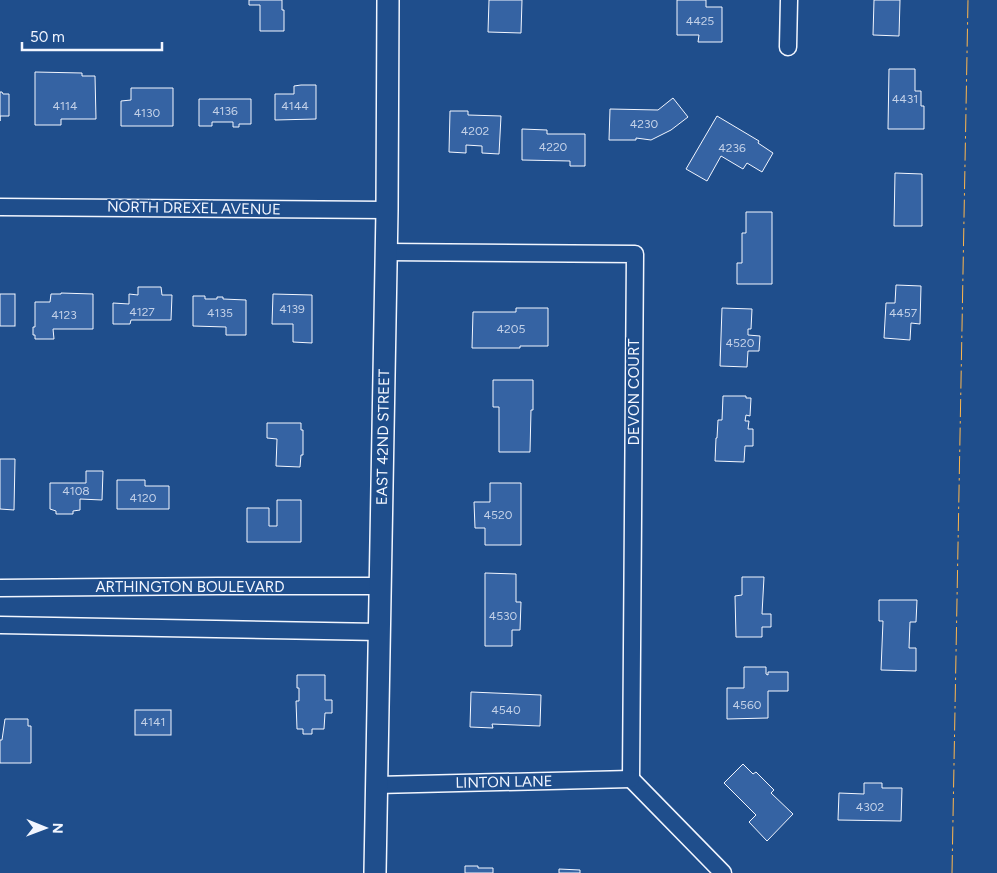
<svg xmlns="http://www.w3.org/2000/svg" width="997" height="873" font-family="Figtree,sans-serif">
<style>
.building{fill:#3563a3;stroke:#f2f6ff}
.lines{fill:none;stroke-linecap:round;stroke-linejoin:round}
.minor-casing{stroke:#f2f6ff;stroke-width:19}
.tertiary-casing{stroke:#f2f6ff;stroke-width:24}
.minor{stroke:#1f4e8c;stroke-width:16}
.tertiary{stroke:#1f4e8c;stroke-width:21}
.power{stroke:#ffb74d;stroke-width:1;stroke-dasharray:18 4 2.5 4;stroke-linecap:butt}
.labels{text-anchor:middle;stroke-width:4;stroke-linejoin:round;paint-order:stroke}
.number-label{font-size:12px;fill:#c3d1e8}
.street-label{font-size:15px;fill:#f2f6ff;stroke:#1f4e8c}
</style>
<rect width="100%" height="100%" fill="#1f4e8c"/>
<g class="building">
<polygon points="249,0 282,0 282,10 284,10 284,31 260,31 260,5 249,5"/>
<polygon points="489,0 522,0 521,33 488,32"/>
<polygon points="677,0 706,0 706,7 722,7 722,42 698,42 699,35 677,35"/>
<polygon points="874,0 900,0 899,36 873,35"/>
<polygon points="889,69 915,69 915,91 921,91 921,106 924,106 924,129 888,129"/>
<polygon points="35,72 82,73 82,76 95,76 96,119 61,119 61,125 35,125"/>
<polygon points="301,85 316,85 316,119 275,120 275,94 294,94 294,86"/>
<polygon points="131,88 173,88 173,126 121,126 121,101 131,100"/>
<polygon points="0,92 2,92 3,94 9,94 9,116 0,116 0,121"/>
<polygon points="673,98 688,117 671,130 651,140 636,138 636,140 609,140 610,109 658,110"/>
<polygon points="199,99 251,99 251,124 239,124 239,127 233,127 233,122 212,122 212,126 199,126"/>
<polygon points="450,111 468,111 468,115 501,116 499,154 482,153 482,146 466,145 466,153 449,152"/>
<polygon points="717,116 759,141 758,143 773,153 762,172 747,163 743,169 721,156 707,181 686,169"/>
<polygon points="522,129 547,130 547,134 585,134 585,166 570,166 570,161 522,160"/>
<polygon points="895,173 922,174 922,226 894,226"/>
<polygon points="746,212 772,212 772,284 737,284 737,263 742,263 742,233 746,233"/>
<polygon points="896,285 921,286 920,324 911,323 910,340 884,338 886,303 895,303"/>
<polygon points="138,287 161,287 162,295 172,295 171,320 131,320 130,324 113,324 113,303 129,304 129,294 138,295"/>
<polygon points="61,293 93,294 93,329 53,329 54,339 35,339 35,335 33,335 33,327 35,327 35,302 50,302 51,294 61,294"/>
<rect x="0" y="294" width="15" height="32"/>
<polygon points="273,294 312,295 312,343 293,342 293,324 272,324"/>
<polygon points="193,296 205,296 205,299 217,299 217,297 223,297 223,299 246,300 246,335 226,335 226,327 193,326"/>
<polygon points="516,308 548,308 548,346 520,346 520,348 472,348 473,312 516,312"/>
<polygon points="722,308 752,309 751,329 748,329 748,335 760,336 759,351 748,351 747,367 720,366"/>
<polygon points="493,380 533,380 533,410 531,410 530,452 499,452 499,407 493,407"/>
<polygon points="723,396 746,396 746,398 751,398 750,416 746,415 745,421 749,421 748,429 753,429 753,446 745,446 744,462 715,461 716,438 717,438 718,420 722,420"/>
<polygon points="267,423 301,423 301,430 303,430 303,455 301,455 300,467 276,466 277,439 267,438"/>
<polygon points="0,459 15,459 14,510 0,509"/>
<polygon points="86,471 103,471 102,500 80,499 80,510 73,511 73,514 56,514 56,511 50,509 50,483 86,483"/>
<polygon points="117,480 145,480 145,486 169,486 169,509 117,509"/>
<polygon points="490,483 521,483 521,545 485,545 485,528 475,528 474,502 490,502"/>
<polygon points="277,500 301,500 301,542 247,542 247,508 269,508 269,526 277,526"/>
<polygon points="485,573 516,574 516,602 521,602 520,630 512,630 512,646 485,646"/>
<polygon points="742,577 764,577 762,614 771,614 771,627 762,627 762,637 736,637 735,596 742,595"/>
<polygon points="879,600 917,600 916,622 910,622 909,648 916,648 916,671 881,670 883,621 879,621"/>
<polygon points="744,667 766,667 766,674 768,675 768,672 788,672 788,691 768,691 768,718 727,719 727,688 744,688"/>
<polygon points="297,675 325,675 325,700 332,700 332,713 325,713 324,729 312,729 312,734 303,734 303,729 297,729 296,701 299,701 299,688 297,688"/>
<polygon points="471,692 541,695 540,726 492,724 493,728 470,727"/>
<rect x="135" y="710" width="36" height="25"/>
<polygon points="5,719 28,719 28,726 31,726 31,763 0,763 0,740 2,740"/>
<polygon points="743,764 753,774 756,772 774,790 771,793 793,814 767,841 749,822 756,815 724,783"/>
<polygon points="864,783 882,783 882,788 902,788 901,821 838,820 839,793 864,794"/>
<polygon points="465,866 478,866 478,868 493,868 493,873 465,873"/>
<polygon points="559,869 580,870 580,873 559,873"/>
</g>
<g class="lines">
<g class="minor-casing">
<g id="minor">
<polyline points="788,47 789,0"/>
<polyline points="0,207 387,210"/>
<polyline points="386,252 635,254 631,779"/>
<polyline points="0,588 218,586 381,586"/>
<polyline points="0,625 380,632"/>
<polyline points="631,779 723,873"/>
<polyline points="377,785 631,779"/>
</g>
</g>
<g class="tertiary-casing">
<polyline id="tertiary" points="375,873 387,210 388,0"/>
</g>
<use href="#minor" class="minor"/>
<use href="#tertiary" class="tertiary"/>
<polyline class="power" points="952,873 968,0"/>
</g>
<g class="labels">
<g class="number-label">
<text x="700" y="25">4425</text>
<text x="905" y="103">4431</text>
<text x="65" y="110">4114</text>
<text x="295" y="110">4144</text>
<text x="225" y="115">4136</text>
<text x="147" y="117">4130</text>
<text x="644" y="128">4230</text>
<text x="475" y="135">4202</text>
<text x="553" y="151">4220</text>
<text x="732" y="152">4236</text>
<text x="292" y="313">4139</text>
<text x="142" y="316">4127</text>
<text x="220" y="317">4135</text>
<text x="903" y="317">4457</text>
<text x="64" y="319">4123</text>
<text x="511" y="333">4205</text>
<text x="740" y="347">4520</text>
<text x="76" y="495">4108</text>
<text x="143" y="502">4120</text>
<text x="498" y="519">4520</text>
<text x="503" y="620">4530</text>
<text x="747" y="709">4560</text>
<text x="506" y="714">4540</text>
<text x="153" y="726">4141</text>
<text x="870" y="811">4302</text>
</g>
<g class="street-label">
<text transform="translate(194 208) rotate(1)" y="5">NORTH DREXEL AVENUE</text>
<text transform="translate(634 392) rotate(-90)" y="5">DEVON COURT</text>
<text transform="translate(383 437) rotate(-89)" y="5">EAST 42ND STREET</text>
<text x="190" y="592">ARTHINGTON BOULEVARD</text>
<text transform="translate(504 782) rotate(-1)" y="5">LINTON LANE</text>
</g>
</g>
<g transform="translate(45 828) rotate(91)" stroke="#1f4e8c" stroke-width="4" paint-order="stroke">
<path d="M0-4L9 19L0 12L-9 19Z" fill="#f2f6ff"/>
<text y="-8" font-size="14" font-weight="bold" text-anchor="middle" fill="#f2f6ff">N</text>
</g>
<path d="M22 42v8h140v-8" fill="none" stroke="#f2f6ff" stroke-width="2.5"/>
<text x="30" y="42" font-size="15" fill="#f2f6ff" stroke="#1f4e8c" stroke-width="4" paint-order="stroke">50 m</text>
</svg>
